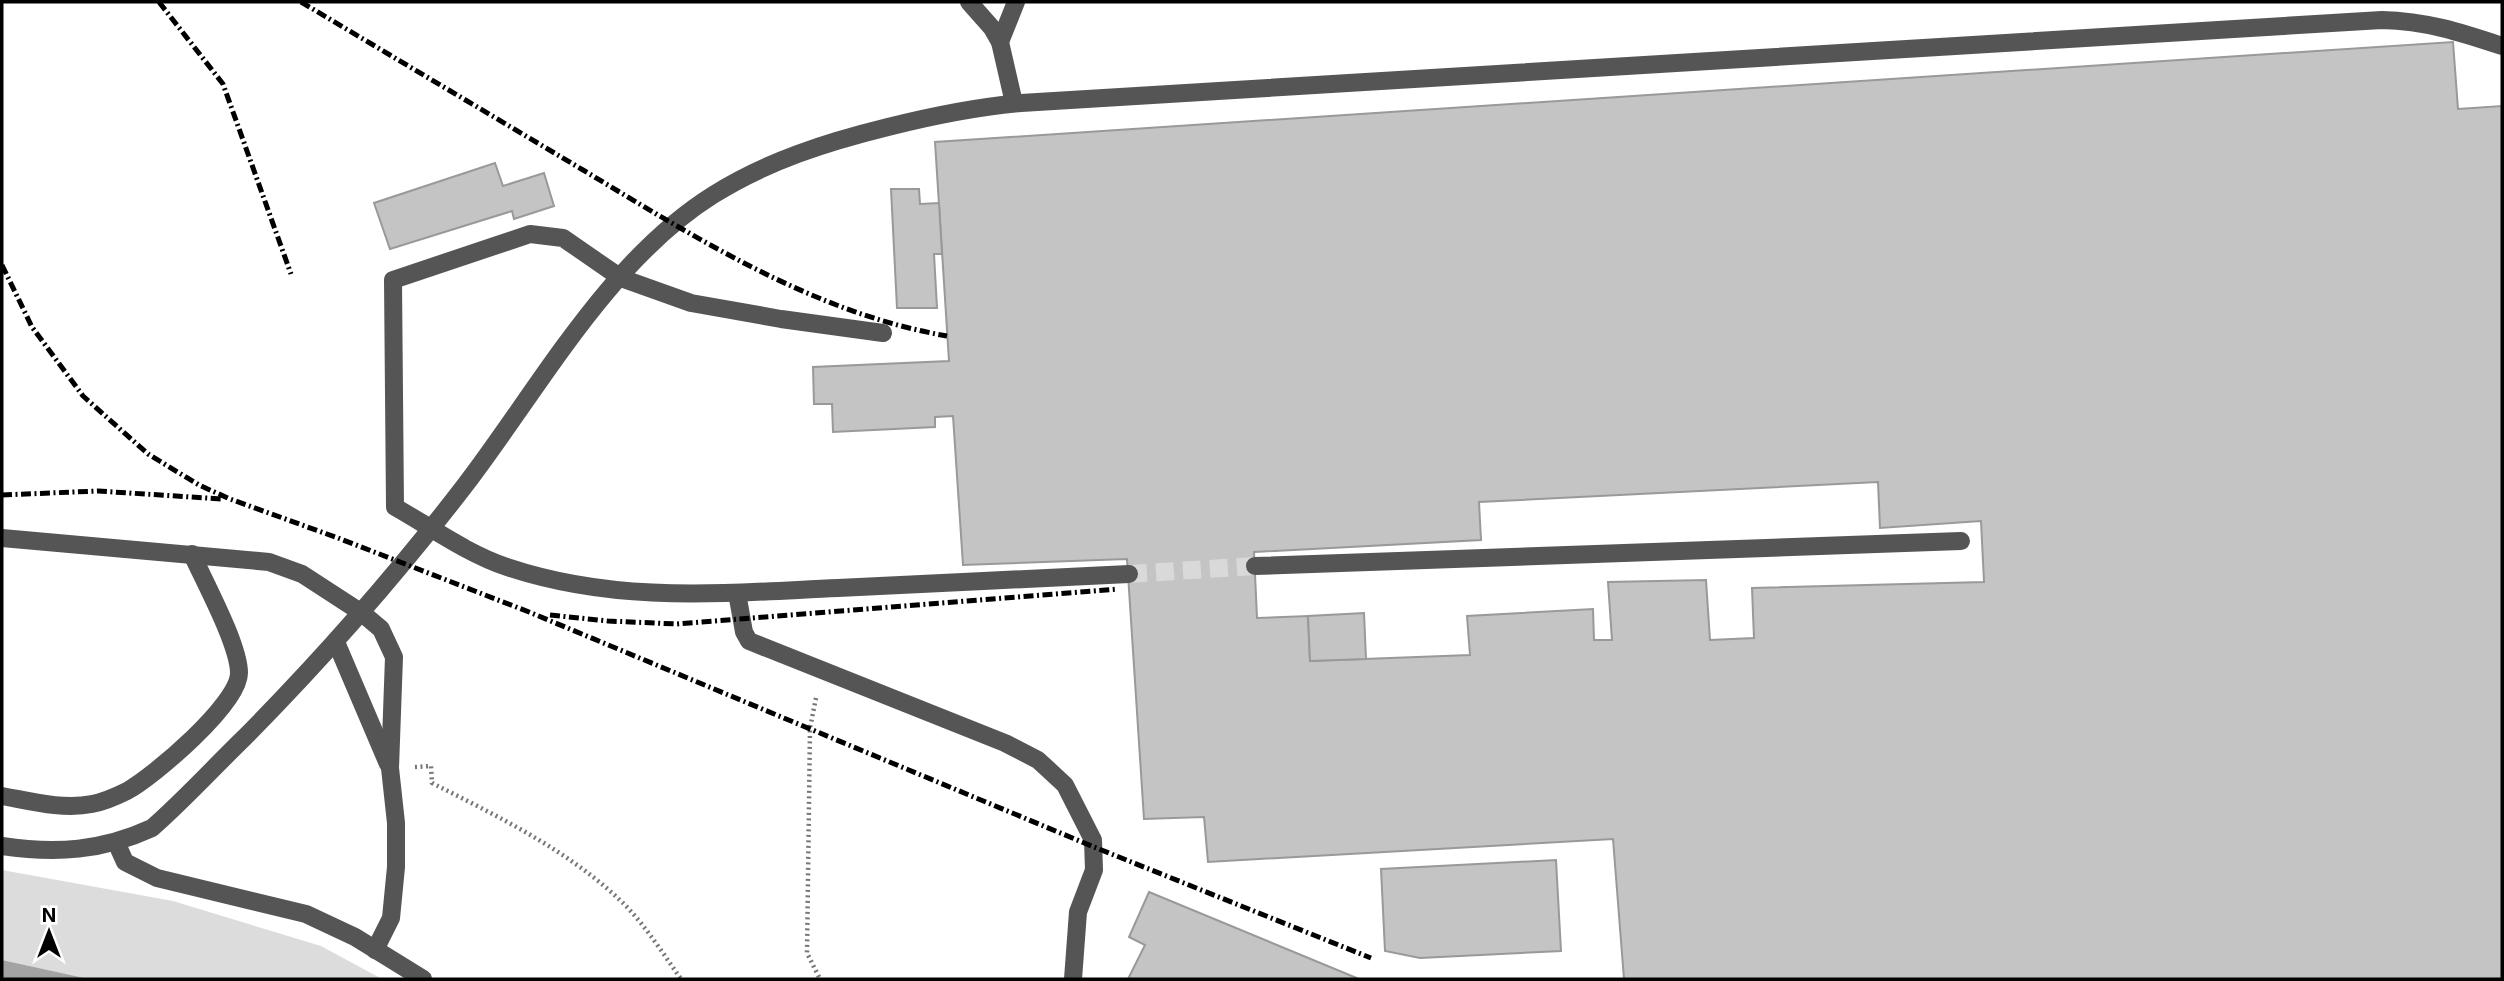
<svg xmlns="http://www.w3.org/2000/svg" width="2504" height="981" font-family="Inter,sans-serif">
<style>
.green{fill:#dcdcdc}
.water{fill:#a3a3a3}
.building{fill:#c4c4c4;stroke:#999;stroke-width:2;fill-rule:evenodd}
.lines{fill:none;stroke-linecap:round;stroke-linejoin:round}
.minor-tunnel{stroke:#d9d9d9;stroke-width:18;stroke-dasharray:18 9;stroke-linecap:butt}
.path{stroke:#777;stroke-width:4.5;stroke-dasharray:2 3.5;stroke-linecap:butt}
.minor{stroke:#555;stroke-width:18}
.rail{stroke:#000;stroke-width:5;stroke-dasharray:10 3.5 2 3.5;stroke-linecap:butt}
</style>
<rect width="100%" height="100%" fill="#fff"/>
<polygon class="green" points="2,870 173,901 321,946 382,979 87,979 2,960"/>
<polygon class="water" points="2,960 84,978 87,979 2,979"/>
<g class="building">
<path d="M 2453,42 L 2458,109 L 2502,106 L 2502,979 L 1624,979 L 1613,839 L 1208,862 L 1204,817 L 1144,819 L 1127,559 L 963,565 L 953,416 L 935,417 L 935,427 L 833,432 L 832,404 L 814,404 L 813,367 L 949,361 L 935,142 ZM 1878,482 L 1880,528 L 1981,521 L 1984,582 L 1752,588 L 1754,638 L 1710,640 L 1706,580 L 1608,582 L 1612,640 L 1594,640 L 1593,609 L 1467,616 L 1470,655 L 1310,661 L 1308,616 L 1257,618 L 1254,552 L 1481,540 L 1479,502 Z"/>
<polygon points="495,163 503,186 544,173 554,206 514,219 512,211 390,249 374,203"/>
<polygon points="891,189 919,189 920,204 939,203 942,254 934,254 937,308 897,308"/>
<polygon points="1364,613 1366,659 1310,661 1308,616"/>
<polygon points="1556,860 1561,951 1420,958 1385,951 1381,869"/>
<polygon points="1149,892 1359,979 1128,979 1145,945 1129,937"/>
</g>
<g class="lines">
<polyline class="minor-tunnel" points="1129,574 1255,566"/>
<g class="path">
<polyline points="816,698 810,728 807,953 820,979"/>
<path d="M 415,767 L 431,766 L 432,783 C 499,817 572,852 626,906 C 647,928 664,955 681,979"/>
</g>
<g class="minor">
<polyline points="969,2 992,28 1000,42 1014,103"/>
<polyline points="1000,42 1016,2"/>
<path d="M 883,333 L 781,319 L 691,303 L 621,278 L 563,238 L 530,234 L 393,280 L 395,507 C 432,528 468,554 507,567 C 618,604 724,593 838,588 C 935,583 1032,579 1129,574"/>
<polyline points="2,538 269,562 302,574 362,613 381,629 394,657 390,768 396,823 396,867 391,918 375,950"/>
<polyline points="1255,566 1961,541"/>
<polyline points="737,593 744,632 749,641 1005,743 1038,760 1065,785 1093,840 1094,870 1078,912 1073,979"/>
<polyline points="336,642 388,764"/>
<path d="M 2,796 C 30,801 63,810 92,804 C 103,802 117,796 127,791 C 154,776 239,704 239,673 C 239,645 205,583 192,554"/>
<polyline points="116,842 125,862 157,878 306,914 355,937 423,979"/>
<path d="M 2,846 C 56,854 102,851 152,828 C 185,799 214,767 245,737 C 324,657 397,574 466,484 C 540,387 608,261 713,195 C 767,161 827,142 888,127 C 932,116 976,107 1021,103 L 2382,20 C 2426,21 2460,32 2502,46"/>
</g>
<g class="rail">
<polyline points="159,2 223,84 291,274"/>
<path d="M 301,2 C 395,58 489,114 583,170 C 698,239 814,313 947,336"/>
<polyline points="2,265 32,327 83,396 148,454 199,485 230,499 338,538 529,612 1094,847 1371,958"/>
<polyline points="2,495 98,491 222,499"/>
<polyline points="550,615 608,621 677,624 1118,589"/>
</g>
</g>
<rect width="2504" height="981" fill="none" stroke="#000000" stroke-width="7"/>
<g transform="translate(49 932)" stroke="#ffffff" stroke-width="5" paint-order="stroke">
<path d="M0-5L12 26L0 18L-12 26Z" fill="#000000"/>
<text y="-10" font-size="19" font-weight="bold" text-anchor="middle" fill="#000000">N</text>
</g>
</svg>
